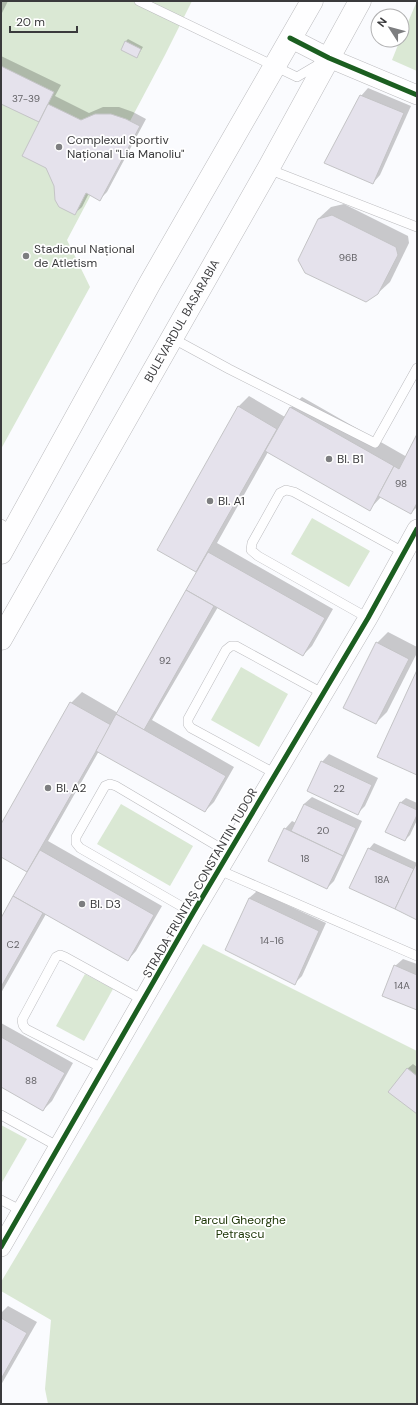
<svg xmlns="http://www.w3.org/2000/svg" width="418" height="1405" font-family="'DM Sans',sans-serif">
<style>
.green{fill:#dae8d4}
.shadow{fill:#0003}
.building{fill:#e5e2ec;stroke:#c4c4c6}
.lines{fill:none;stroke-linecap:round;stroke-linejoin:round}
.lane-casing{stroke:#bbbbbe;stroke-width:10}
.street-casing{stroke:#bbbbbe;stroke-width:20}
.primary-casing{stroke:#bbbbbe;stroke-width:23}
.lane{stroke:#fefeff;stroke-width:9}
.street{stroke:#fefeff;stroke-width:19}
.primary{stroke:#fefeff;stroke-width:22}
.cycleway-casing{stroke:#fff;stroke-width:8}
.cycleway{stroke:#1b5e20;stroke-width:5}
.poi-dot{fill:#7d7e80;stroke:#fff;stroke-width:1.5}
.labels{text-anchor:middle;stroke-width:3.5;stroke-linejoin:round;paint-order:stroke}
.number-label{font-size:10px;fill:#656468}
.poi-label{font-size:12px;fill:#3a3a3c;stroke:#fff;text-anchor:start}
.street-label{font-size:12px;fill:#3a3a3c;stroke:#fff}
.park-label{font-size:12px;fill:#193202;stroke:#fff}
</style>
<rect width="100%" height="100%" fill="#fafbfe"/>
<g class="green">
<polygon points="1,1 192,1 165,55 67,240 90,287 1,449"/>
<polygon points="417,1 417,71 392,60 400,40 402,40 402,36"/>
<polygon points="312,518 370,551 349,587 291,554"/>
<polygon points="241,667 288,694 259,747 211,720"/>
<polygon points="121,804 193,846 170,886 97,844"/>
<polygon points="203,944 417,1051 417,1404 48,1404 45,1389 51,1320 1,1291 1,1282"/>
<polygon points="85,974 113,989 84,1041 56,1026"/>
<polygon points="1,1125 27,1139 1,1184"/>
</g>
<g class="shadow">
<polygon points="1,1 8,1 1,15"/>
<polygon points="128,39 143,47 137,57 125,42"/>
<polygon points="1,56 61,85 55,96 89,113 103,107 119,107 133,112 146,119 107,192 100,199 89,193 82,207 74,214 55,186 40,122 1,103"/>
<polygon points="368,88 411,106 380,175 373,183 361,96"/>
<polygon points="344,204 408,236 409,243 390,282 377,294 318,219 331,207"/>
<polygon points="249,396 285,417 291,407 302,397 407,457 417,437 417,507 411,513 381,497 369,510 268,452 217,543 333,609 312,646 303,655 218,607 152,720 234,767 214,802 205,811 99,751 48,841 162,906 136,951 128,960 46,914 1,993 1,920 28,872 1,856 1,826 71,703 82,692 118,713 198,572 158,550 238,407"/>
<polygon points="388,632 417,647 417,653 387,712 376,723 377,643"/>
<polygon points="329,754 378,778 365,806 357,814 322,762"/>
<polygon points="312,797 362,821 334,881 327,888 285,829 292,821 296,823 304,804"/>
<polygon points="406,798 417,803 417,820 410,835 405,840 400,803"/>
<polygon points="374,843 417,863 417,919 369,849"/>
<polygon points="257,891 326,923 302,976 294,984 249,898"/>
<polygon points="403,959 417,964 417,1009 395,966"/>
<polygon points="1,1023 73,1063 52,1101 43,1110 1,1086"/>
<polygon points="413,1064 417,1067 417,1112 407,1069"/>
<polygon points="8,1306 37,1322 1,1385 1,1313"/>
</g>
<g class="building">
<polygon points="125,41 141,49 137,58 121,50"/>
<polygon points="1,66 54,92 39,122 1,104"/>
<polygon points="360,95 404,113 373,184 324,163"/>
<polygon points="48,104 81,120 95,114 111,114 126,119 140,126 100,201 86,193 75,215 59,207 55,200 54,186 46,168 22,156"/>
<polygon points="332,215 396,247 398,255 378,294 366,302 305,273 298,260 318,219"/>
<polygon points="238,406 277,429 196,572 157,550"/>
<polygon points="290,407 394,466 370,511 265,451"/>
<polygon points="417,434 417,503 411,514 378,496 394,466 399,469"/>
<polygon points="208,552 325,618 303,656 186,590"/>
<polygon points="186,590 214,606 144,730 116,714"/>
<polygon points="376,642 409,659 376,724 343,708"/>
<polygon points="417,670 417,775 377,757"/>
<polygon points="70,702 111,725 27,872 1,857 1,824"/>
<polygon points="116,714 226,776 205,812 96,751"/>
<polygon points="321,761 372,785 358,815 307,791"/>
<polygon points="400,802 417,810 417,815 405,841 385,832"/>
<polygon points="304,804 356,828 343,856 291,831"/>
<polygon points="284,828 343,856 327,889 268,861"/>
<polygon points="368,848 414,869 395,909 349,888"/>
<polygon points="40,850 154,915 128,961 13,896"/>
<polygon points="417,862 417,920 395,909"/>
<polygon points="13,896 43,913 1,987 1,918"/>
<polygon points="249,898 319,931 295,985 225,950"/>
<polygon points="394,965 417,975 417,1010 382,996"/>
<polygon points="1,1037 65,1073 43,1111 1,1087"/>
<polygon points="407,1068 417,1076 417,1114 388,1092"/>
<polygon points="1,1318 27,1333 1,1379"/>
</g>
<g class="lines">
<g class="lane-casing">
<g id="lane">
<polyline points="139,1 297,77 319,64"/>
<polyline points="268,169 417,227"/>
<polyline points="172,338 229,369 375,443 417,368"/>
<polyline points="1,524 13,532"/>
<polyline points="368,618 258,556 251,550 252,543 280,493 286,490 294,492 405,553"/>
<polyline points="276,774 191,728 188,724 188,719 226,650 231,646 236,646 324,694"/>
<polyline points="219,870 417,956"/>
<polyline points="193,913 80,848 76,843 76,837 105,786 110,784 116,786 229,853"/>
<polyline points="104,1069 26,1029 23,1025 22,1020 56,957 60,955 65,957 143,1000"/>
<polyline points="1,1115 59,1147"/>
<polyline points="1,1200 22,1211"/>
</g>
</g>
<g class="street-casing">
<g id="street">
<polyline points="290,38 329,58 417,95"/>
<polyline points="1,1247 193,913 368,618 417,529"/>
</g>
</g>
<g class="primary-casing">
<g id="primary">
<polyline points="1,553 150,283 312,1"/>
<path id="s1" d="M 1,639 L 268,169 L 360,1"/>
</g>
</g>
<use href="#lane" class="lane"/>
<use href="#street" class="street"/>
<use href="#primary" class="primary"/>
<g class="cycleway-casing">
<g id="cycleway">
<polyline points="290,38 329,58 417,95"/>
<polyline points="1,1247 193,913 368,618 417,529"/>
</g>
</g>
<use href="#cycleway" class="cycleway"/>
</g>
<g class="poi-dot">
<circle cx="59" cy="147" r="4"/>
<circle cx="26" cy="256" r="4"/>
<circle cx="329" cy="459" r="4"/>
<circle cx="210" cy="501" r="4"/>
<circle cx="48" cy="788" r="4"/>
<circle cx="82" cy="904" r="4"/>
</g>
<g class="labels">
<g class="number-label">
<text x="26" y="102">37-39</text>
<text x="348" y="261">96B</text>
<text x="401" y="487">98</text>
<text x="165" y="664">92</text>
<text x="339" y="792">22</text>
<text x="323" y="834">20</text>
<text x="305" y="862">18</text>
<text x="382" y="883">18A</text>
<text x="272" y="944">14-16</text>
<text x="13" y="948">C2</text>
<text x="402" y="989">14A</text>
<text x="31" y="1084">88</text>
</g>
<g class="poi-label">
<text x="67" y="144">Complexul Sportiv<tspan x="67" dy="14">Național "Lia Manoliu"</tspan></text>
<text x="34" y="253">Stadionul Național<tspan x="34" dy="14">de Atletism</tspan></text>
<text x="337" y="463">Bl. B1</text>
<text x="218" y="505">Bl. A1</text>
<text x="56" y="792">Bl. A2</text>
<text x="90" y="908">Bl. D3</text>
</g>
<g class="street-label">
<text dy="4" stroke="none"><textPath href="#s1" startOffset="366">BULEVARDUL BASARABIA</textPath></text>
<text transform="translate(200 883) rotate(-60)" y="4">STRADA FRUNTAȘ CONSTANTIN TUDOR</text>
</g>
<g class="park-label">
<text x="240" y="1224">Parcul Gheorghe<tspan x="240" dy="14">Petrașcu</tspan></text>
</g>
</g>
<rect width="418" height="1405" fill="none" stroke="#3a3a3c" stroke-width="4"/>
<g transform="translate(390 28) rotate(306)"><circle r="19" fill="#ffffff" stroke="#b0b0b1"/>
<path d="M0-3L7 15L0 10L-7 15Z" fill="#7d7e80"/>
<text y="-6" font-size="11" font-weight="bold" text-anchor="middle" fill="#3a3a3c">N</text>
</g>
<path d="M10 26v6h67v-6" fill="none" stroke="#3a3a3c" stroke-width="2"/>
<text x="16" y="26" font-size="12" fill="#3a3a3c" stroke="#ffffff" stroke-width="3" paint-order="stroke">20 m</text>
</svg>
